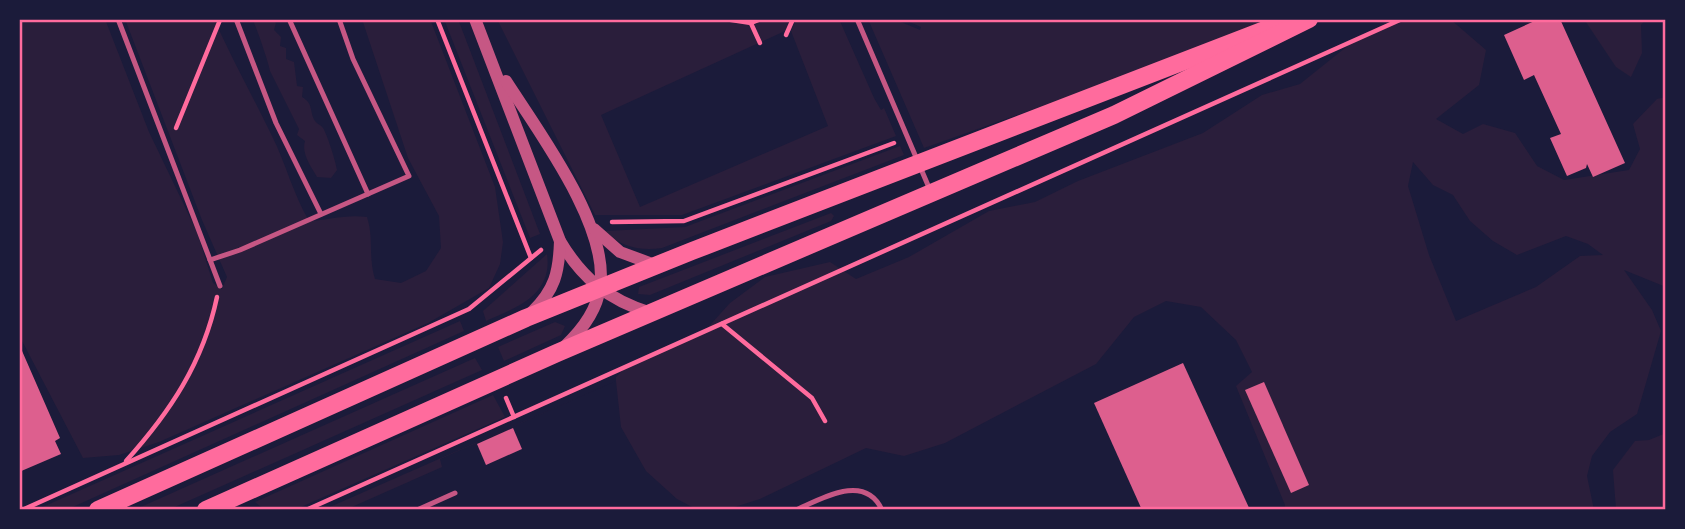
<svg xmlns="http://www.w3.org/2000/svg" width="1685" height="529" font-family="Arial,sans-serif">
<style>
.green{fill:#2a1e3b;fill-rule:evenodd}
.building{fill:#dd5f8e}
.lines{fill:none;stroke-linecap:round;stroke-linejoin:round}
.path{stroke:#ff6b9d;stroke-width:4.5}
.service{stroke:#c65784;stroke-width:5}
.tertiary{stroke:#c65784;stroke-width:12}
.primary{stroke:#ff6b9d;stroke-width:18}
.neatline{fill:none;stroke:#ff6b9d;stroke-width:2.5}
</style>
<rect width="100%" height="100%" fill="#1b1b3a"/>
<g class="green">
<path d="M 19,19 L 105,19 L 149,132 L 197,232 L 213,283 L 222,289 L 227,277 L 202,220 L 125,19 L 214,19 C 232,59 253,97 272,136 C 286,164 293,194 309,221 C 329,220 346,214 367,217 C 374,238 368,257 375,279 L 401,283 L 426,271 L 441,248 L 439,216 L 408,158 L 362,19 L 430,19 L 495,187 L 503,242 L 500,264 L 489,288 L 428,323 L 159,442 L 119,455 L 83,458 L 19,335 Z"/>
<path d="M 252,19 L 269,19 L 271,22 L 272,19 L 276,23 L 274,30 L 281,37 L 280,46 L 286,48 L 286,59 L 294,62 L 297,86 L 303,87 L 302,97 C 314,104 309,111 315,121 C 317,124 321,125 323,128 C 327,134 336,162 337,170 L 331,178 L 317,177 C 311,167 301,153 305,141 L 297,135 L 299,129 L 270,71 C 270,67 255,22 252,19 Z"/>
<polygon points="444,19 458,19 540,234 530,238"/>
<polygon points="497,19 790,19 785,31 601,115 640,207 828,126 791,31 796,19 839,19 874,98 881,110 884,108 896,136 682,215 595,215"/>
<polygon points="868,19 894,19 920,30 921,27 903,19 1290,19 924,148"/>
<path d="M 1404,19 L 1450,19 L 1486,50 L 1479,85 L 1436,119 L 1463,134 L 1483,124 L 1515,133 L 1537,166 L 1564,180 L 1629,170 L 1640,149 L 1633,124 L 1657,99 L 1666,97 L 1666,287 L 1624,270 L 1652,310 L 1661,331 L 1637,414 L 1610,432 L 1592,456 L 1587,476 L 1594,510 L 1284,510 L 1285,505 L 1236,386 L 1252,372 L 1236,340 L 1201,307 L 1166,301 L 1134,317 L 1096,364 L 945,443 L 904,456 L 866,448 L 760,499 L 725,510 L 698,510 L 677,499 L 646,471 L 621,427 L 616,381 L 440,459 L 442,467 L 345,510 L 323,510 L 616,381 L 616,377 L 631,362 L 702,334 L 730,303 L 765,277 L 830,262 L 856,279 L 909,257 L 989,211 L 1035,202 L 1078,181 L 1203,133 L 1262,95 L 1300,84 L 1350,44 ZM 1413,162 L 1433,185 L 1453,195 L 1470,221 L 1493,241 L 1517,255 L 1566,236 L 1588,244 L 1603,255 L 1580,256 L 1536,287 L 1456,321 L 1429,255 L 1408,186 Z"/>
<polygon points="1584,19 1646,19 1641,25 1642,53 1631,77 1616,67"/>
<path d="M 900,146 L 904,155 L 662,248 C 640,251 620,247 605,231 L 685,227 Z"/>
<polygon points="831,213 834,216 831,221 650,295 638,294 639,287"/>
<path d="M 547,254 C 553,295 516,308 486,321 L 483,311 Z"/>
<polygon points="460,321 464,331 66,510 36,510"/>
<polygon points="555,322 565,326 561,335 504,361 498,347"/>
<polygon points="475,358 482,370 168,510 134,510"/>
<polygon points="493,395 505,417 294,510 265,510 255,502"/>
<polygon points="1666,433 1666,510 1616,510 1613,470 1635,441 1649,440"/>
</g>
<g class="building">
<polygon points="1539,19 1560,19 1625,163 1593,177 1587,164 1586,168 1567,176 1550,138 1561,134 1534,75 1524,80 1504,35"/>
<polygon points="19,344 60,438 55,441 61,454 19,472"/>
<polygon points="1183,363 1250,510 1142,510 1094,403"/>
<polygon points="1264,382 1309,485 1291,493 1245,390"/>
<polygon points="513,428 522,449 486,465 477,444"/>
</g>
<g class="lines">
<g class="path">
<polyline points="437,19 531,258"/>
<polyline points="725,19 751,23 761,19"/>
<polyline points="749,19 760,43"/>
<polyline points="786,35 793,19"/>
<polyline points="176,128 220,20"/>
<polyline points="612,222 684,221 894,143"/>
<polyline points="722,324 812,398 825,421"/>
<polyline points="506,398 514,417"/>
<path d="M 126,461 C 170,412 203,363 217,297"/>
<polyline points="22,510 469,309 541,250"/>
<polyline points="306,510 1402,19"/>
</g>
<g class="service">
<polyline points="118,19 220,286"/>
<polyline points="236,19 276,123 321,214"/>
<polyline points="289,19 368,194"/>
<polyline points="857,19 930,190"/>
<polyline points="210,260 240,250 409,176 353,59 339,19"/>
<polyline points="417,510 455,493"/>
<path d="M 796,510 C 823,498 865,473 882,510"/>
</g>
<g class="tertiary">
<path d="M 475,19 L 560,241 C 582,278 608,300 651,313"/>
<path d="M 506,81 C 538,131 610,227 600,287 C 597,311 582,330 565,346"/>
<polyline points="594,229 620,252 655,265"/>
<path d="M 532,312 C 555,290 559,272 560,241"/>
</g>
<g class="primary">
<polyline points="98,510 526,318 692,251 1293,19"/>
<polyline points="206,510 557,353 1114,115 1309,19"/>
</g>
</g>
<rect width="1685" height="529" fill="none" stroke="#1b1b3a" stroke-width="42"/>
<rect x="21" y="21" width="1643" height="487" class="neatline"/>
</svg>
